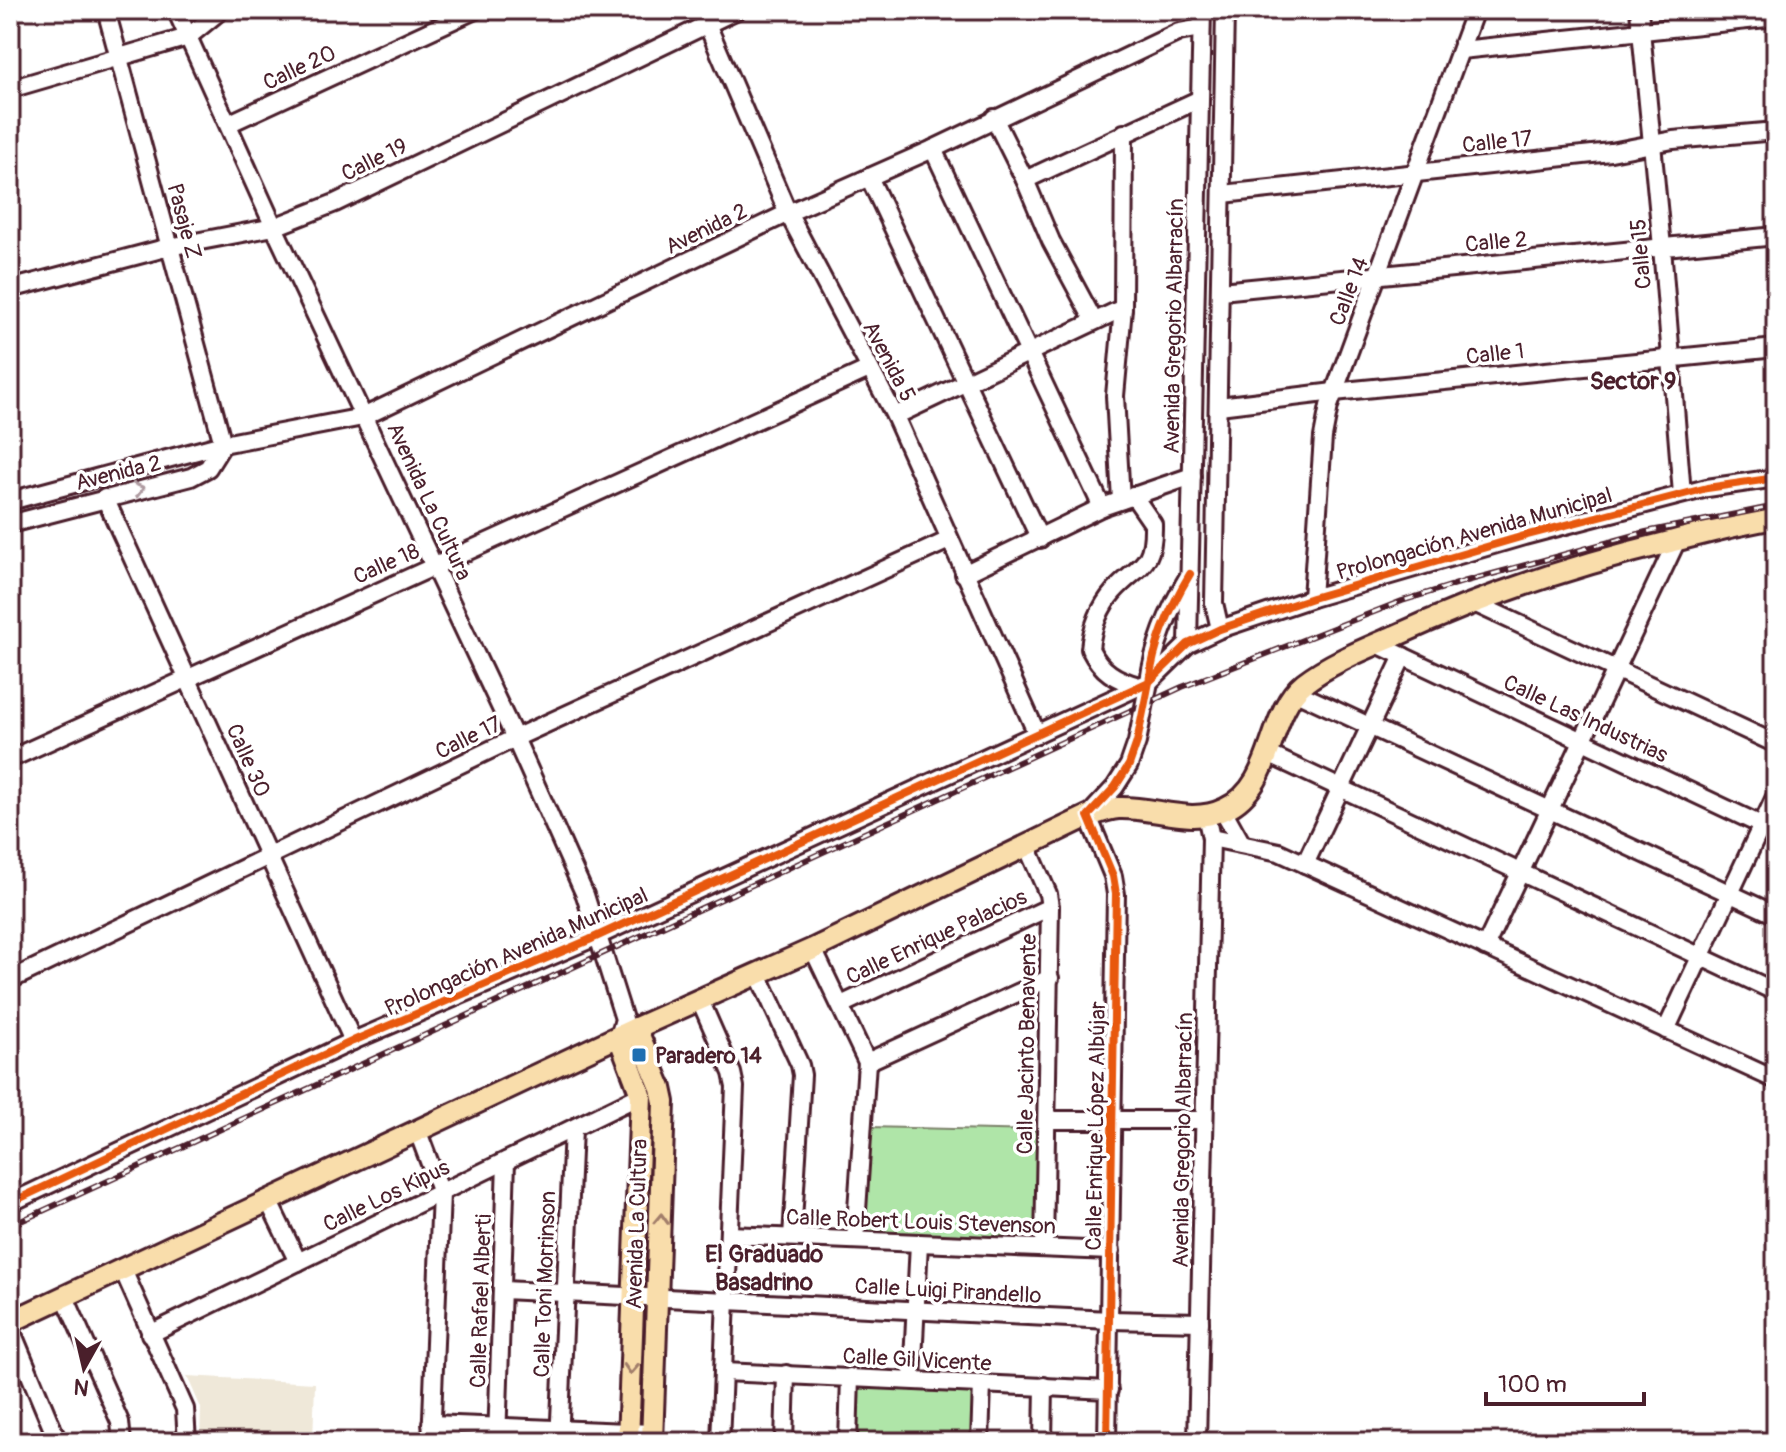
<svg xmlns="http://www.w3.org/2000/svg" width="1786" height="1452" font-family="Pangolin,sans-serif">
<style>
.built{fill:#efe8d9}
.green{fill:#afe5a8;stroke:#7c826a;stroke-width:2}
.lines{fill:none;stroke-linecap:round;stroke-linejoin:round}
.minor-casing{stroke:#4a1f2b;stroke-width:22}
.major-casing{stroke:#4a1f2b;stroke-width:26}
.minor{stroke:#fff;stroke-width:16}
.major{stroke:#f9ddab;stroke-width:20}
.rail-casing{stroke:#4a1f2b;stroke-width:6}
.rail{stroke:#fff;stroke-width:3;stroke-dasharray:9;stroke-linecap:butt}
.cycleway-casing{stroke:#fff;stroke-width:13}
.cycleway{stroke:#e8590c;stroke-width:8}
.oneway{stroke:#ae9aa0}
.oneway2{stroke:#a27e6b}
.poi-dot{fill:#1f6fb2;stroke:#fff;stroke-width:3}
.labels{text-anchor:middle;stroke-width:7;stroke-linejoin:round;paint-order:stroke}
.street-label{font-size:22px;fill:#4a1f2b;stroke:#fff}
.poi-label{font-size:22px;font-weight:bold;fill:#4a1f2b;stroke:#fff;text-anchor:start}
.neighbourhood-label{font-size:24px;font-weight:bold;fill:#4a1f2b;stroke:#fff}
</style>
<rect width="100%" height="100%" fill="#fff"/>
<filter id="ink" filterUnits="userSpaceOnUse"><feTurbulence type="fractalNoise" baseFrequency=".0125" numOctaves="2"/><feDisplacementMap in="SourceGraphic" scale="16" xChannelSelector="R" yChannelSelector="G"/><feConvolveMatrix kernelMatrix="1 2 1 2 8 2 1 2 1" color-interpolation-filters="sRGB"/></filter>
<g filter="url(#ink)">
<polygon class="built" points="187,1376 315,1383 313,1442 200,1442 201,1408"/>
<g class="green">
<polygon points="868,1127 1041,1131 1039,1242 861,1234"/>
<polygon points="855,1382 977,1389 975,1442 852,1442"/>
</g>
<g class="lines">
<g class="minor-casing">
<g id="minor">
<polyline points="106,10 223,444"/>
<polyline points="176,10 274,227 515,738 585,895 624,1019 619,1037"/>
<polyline points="701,10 788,213 895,416 1037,734"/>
<polyline points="1639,10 1662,247 1682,494"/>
<polyline points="1461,50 1776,17"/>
<polyline points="10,89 188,37 221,10"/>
<polyline points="994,118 1025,180 1051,241 1094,321"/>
<polyline points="228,124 475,10"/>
<polyline points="933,149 1102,507"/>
<polyline points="869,177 1040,539"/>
<polyline points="1025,180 1200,99"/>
<polyline points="1223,194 1611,152 1673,140 1776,131"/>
<polyline points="10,289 169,247 274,227 335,203 737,10"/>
<polyline points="1221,291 1776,236"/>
<polyline points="1219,406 1334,392 1776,348"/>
<polyline points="895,416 1123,308"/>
<path d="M 1133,495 L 1153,524 C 1154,568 1139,564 1114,591 C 1099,608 1092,627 1090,649 C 1101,671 1116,680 1139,686"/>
<polyline points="105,498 353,1041"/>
<polyline points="1121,500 1115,396 1123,308 1124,133"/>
<polyline points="10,501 223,444 363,417 788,213 933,149 1179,32 1201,28"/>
<polyline points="10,524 191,477 208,468 223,444"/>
<polyline points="964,574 1102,507 1192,476"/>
<polyline points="1312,598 1323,437 1329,406 1475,10"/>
<polyline points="1472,602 1776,744"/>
<polyline points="1220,629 1214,603 1225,10"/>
<polyline points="1188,644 1202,10"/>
<polyline points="1377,644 1776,832"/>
<polyline points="1296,692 1776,915"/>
<polyline points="1268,754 1776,992"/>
<polyline points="10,759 869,369"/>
<polyline points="1223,810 1242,844"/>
<polyline points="1211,838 1279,852 1776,1080"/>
<polyline points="1027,846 1048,894 1050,907 1044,1248"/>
<polyline points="1305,864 1403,656"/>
<polyline points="1485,947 1677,540"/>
<polyline points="813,949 867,1062 855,1240"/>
<polyline points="758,974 800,1065 802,1075 792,1237"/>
<polyline points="10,980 515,738 949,540"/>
<polyline points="700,1000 732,1073 735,1087 720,1442"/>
<polyline points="841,1005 1050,907"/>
<polyline points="1666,1030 1776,795"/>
<polyline points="867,1062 1050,978"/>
<polyline points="1047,1120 1204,1120"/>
<polyline points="418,1132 441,1193 431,1442"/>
<polyline points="269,1202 298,1262"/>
<path d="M 10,1203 L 353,1041 L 589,940 L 1149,682 C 1154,643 1170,607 1190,574"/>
<polyline points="729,1235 1111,1251"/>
<polyline points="123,1270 185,1409 187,1442"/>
<polyline points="503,1290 1110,1320 1200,1322"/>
<polyline points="65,1297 120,1422 122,1442"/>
<polyline points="10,1327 58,1442"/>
<polyline points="150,1334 641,1095"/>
<polyline points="723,1372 1109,1390"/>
<polyline points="912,1380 919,1243"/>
<polyline points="431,1424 652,1433"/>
<polyline points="497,1442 506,1161"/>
<polyline points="559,1442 573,1129"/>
<polyline points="784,1442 786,1374"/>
<polyline points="848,1442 850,1377"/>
<polyline points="980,1442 982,1384"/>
<polyline points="1043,1442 1044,1386"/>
<polyline points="1107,1442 1116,894 1113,876 1088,816 1115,787 1129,765 1137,742 1149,682 1188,644 1220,629 1312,598 1524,536 1707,488 1776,478"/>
<polyline points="1197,1442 1211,838 1206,815"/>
</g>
</g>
<g class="major-casing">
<g id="major">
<polyline points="636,1028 661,1088 664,1102 652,1442"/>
<polyline points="619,1037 641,1095 628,1442"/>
<path d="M 10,1322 L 636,1028 L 813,949 L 1088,816 C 1098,813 1108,809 1118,808 C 1154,806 1190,826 1225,809 C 1276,785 1266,714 1304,683 C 1330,663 1365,649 1395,636 C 1484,595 1575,565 1670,542 C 1705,533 1740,523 1776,518"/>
</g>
</g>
<use href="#minor" class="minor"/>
<use href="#major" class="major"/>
<g class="rail-casing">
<polyline id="rail" points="10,1226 1182,687 1402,601 1463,582 1646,532 1776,506"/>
</g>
<use href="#rail" class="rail"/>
<g class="cycleway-casing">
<g id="cycleway">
<path d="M 10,1203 L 353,1041 L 589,940 L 1149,682 C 1154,643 1170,607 1190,574"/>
<polyline points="1107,1442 1116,894 1113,876 1088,816 1115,787 1129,765 1137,742 1149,682 1188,644 1220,629 1312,598 1524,536 1707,488 1776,478"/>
</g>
</g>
<use href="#cycleway" class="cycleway"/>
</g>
<defs><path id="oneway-chevron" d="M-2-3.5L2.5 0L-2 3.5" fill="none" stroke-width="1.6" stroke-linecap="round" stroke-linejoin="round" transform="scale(2)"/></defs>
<use class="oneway" href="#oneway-chevron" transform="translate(139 489) rotate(-14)"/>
<g class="oneway2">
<use href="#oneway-chevron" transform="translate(661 1219) rotate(-88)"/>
<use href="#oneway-chevron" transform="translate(631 1369) rotate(93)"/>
</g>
</g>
<rect class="poi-dot" x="631" y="1047" width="16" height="16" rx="4"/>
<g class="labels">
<g class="street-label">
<text transform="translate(299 67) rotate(-25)" y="8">Calle 20</text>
<text transform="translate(1497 141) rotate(-6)" y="8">Calle 17</text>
<text transform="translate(374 159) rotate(-26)" y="8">Calle 19</text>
<text transform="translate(185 221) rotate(75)" y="8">Pasaje Z</text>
<text transform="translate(706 228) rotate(-26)" y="8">Avenida 2</text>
<text transform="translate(1496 241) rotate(-5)" y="8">Calle 2</text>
<text transform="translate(1640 254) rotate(-95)" y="8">Calle 15</text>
<text transform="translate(1348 291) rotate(-69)" y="8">Calle 14</text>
<text transform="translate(1173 326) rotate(-89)" y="8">Avenida Gregorio Albarracín</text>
<text transform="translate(1495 353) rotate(-6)" y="8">Calle 1</text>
<text transform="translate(890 361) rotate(62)" y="8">Avenida 5</text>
<text transform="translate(118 472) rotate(-14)" y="8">Avenida 2</text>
<text transform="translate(430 501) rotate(65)" y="8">Avenida La Cultura</text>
<text transform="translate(1474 533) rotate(-16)" y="8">Prolongación Avenida Municipal</text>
<text transform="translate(386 563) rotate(-24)" y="8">Calle 18</text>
<text transform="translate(1586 718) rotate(25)" y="8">Calle Las Industrias</text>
<text transform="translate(468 737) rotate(-26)" y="8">Calle 17</text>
<text transform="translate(249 760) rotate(66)" y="8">Calle 30</text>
<text transform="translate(936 936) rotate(-25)" y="8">Calle Enrique Palacios</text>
<text transform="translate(516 951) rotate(-24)" y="8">Prolongación Avenida Municipal</text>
<text transform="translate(1026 1044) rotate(-89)" y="8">Calle Jacinto Benavente</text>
<text transform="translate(1095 1126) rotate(-89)" y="8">Calle Enrique López Albújar</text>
<text transform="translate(1182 1140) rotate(-89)" y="8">Avenida Gregorio Albarracín</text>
<text transform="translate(386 1195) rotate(-26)" y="8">Calle Los Kipus</text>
<text transform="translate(921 1221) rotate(2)" y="8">Calle Robert Louis Stevenson</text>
<text transform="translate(636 1224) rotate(-88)" y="8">Avenida La Cultura</text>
<text transform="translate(544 1284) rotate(-88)" y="8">Calle Toni Morrinson</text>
<text transform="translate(948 1290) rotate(3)" y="8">Calle Luigi Pirandello</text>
<text transform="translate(480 1301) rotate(-88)" y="8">Calle Rafael Alberti</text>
<text transform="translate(917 1359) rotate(3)" y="8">Calle Gil Vicente</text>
</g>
<g class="poi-label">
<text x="655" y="1063">Paradero 14</text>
</g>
<g class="neighbourhood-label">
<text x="1633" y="389">Sector 9</text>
<text x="764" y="1262">El Graduado<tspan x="764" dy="28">Basadrino</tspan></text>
</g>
</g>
<rect width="1786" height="1452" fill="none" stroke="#fff" stroke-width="40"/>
<rect x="20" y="20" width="1746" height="1412" fill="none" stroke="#4a1f2b" stroke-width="3" filter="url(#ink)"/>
<g transform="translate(84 1368) rotate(188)" stroke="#ffffff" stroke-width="6" paint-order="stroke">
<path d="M0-6L14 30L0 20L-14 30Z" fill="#4a1f2b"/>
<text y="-12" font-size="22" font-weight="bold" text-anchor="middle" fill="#4a1f2b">N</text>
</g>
<path d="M1486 1392v12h158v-12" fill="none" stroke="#4a1f2b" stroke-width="4"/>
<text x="1498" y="1392" font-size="24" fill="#4a1f2b" stroke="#ffffff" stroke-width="6" paint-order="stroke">100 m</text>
</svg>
